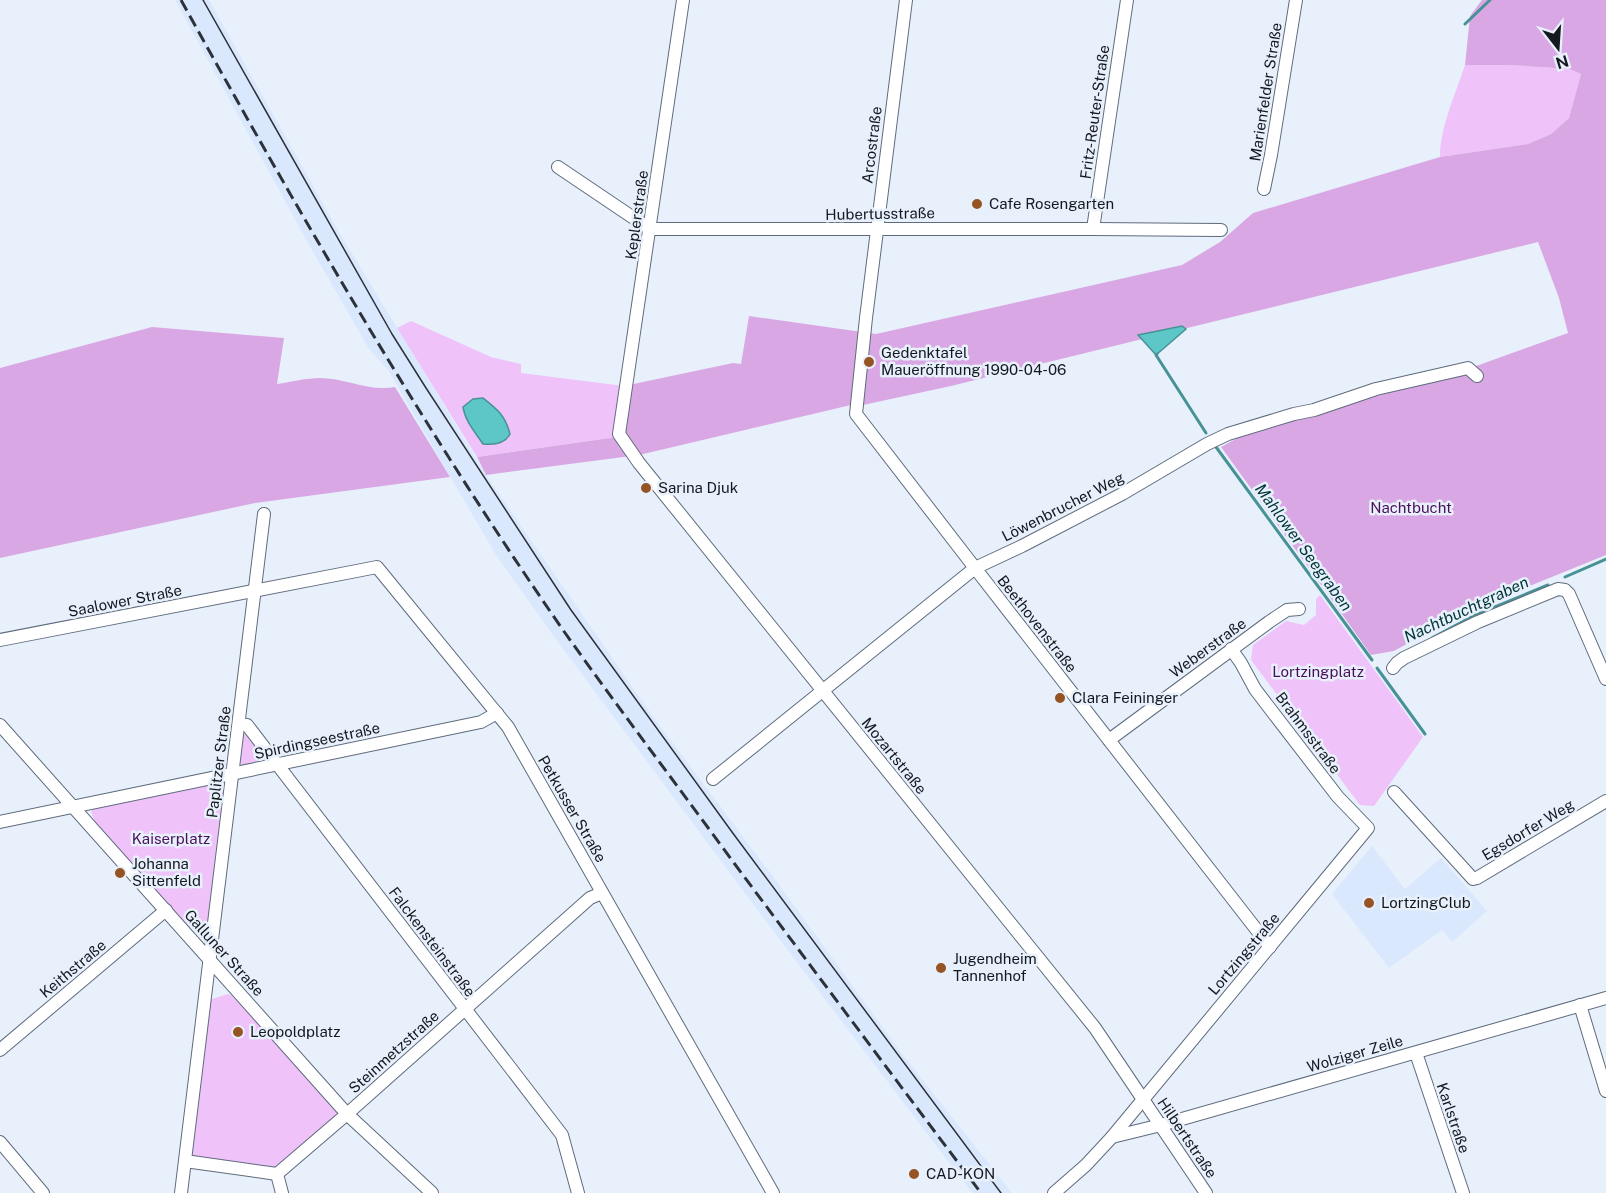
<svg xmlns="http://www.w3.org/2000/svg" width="1606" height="1193" font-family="'Public Sans',sans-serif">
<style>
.built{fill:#dae8fd}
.green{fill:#efc2f9}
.forest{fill:#d9a8e4}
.water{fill:#5dc7c8;stroke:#479295;stroke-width:1.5}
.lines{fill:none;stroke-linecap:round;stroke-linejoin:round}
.stream{stroke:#479295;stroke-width:3}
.street-casing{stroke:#5f6b7c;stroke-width:14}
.street{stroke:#fff;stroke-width:12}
.tram{stroke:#2d3139;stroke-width:1.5}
.rail{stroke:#2d3139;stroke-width:3;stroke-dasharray:12 6;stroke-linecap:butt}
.poi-dot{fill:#965324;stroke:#e8f0fc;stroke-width:2}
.labels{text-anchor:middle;stroke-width:5;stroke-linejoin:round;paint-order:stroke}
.street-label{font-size:15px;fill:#14181f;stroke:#e8f0fc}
.poi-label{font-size:15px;fill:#14181f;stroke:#e8f0fc;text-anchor:start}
.park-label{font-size:15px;fill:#4a0f57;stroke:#e8f0fc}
.water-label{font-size:16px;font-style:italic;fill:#003536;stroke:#e8f0fc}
</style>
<rect width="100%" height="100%" fill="#e8f0fc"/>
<g class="built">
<polygon points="175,0 209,0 339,232 486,475 651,714 777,882 903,1055 1012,1193 972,1193 765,920 552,634 496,555 388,370 369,349 308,243"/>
<polygon points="1372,846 1405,889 1441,858 1487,911 1452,942 1442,930 1389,968 1332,894"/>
</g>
<g class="green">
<path d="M 1465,65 L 1510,65 L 1569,69 L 1581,74 L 1569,118 L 1551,134 L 1528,144 L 1440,157 C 1440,127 1456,93 1465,65 Z"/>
<polygon points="411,321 491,357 521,364 521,373 624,386 617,437 477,457 397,328"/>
<polygon points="1320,595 1423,737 1374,806 1360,805 1251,660 1253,645 1286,621 1304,625 1316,615 1316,599"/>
<polygon points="247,731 266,758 264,761 245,765 240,764 242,735"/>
<path d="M 212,783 C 219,784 221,785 223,793 L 208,919 L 205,923 L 189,928 L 95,822 L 91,812 L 93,809 Z"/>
<polygon points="228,994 231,995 256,1020 338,1111 335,1116 274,1169 192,1157 190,1154 209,1002 212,999"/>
</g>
<g class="forest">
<polygon points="1482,0 1606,0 1606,555 1465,612 1394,651 1371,655 1324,589 1221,447 1241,436 1465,370 1568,333 1559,298 1538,242 951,386 863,405 851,405 639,455 486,475 477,457 617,437 624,386 733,363 741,364 749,316 876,334 1182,265 1220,242 1253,213 1440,157 1528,144 1551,134 1569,118 1581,74 1569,69 1510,65 1465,65 1470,16"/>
<path d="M 152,327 L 284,338 L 277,384 C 291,382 306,378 320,378 C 345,378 370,392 395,387 L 450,477 L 255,503 L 0,558 L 0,368 Z"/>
</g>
<g class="water">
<polygon points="1182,326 1186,329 1156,355 1138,335"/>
<path d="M 483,398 C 497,409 505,415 510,434 C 505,444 493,445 483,444 C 475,432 465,421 463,407 L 473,399 Z"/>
</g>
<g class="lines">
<g class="stream">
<polyline points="1465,24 1490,0"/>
<polyline points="1157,354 1156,355 1206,433"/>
<polyline points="1216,447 1372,660"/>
<polyline points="1565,577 1606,559"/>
<polyline points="1432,638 1473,616 1548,585"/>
<polyline points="1377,668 1425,734"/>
</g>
<g class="street-casing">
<g id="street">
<polyline points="683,0 619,434 639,463 1095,1028 1206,1193"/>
<polyline points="906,0 866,318 856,414 975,568 1270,947"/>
<polyline points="558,167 650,229 1093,229 1221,230"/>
<polyline points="1264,189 1271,155 1296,0"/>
<polyline points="1093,229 1127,0"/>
<polyline points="0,640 377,567 508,727 773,1193"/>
<polyline points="1393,668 1397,663 1404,658 1478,622 1558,589 1565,590 1569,594 1606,679"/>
<polyline points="239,724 247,725 562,1135 578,1193"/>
<polyline points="0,725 347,1114 432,1193"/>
<polyline points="1109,740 1269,622 1287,610 1299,609"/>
<polyline points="713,779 975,568 1022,546 1122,494 1207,444 1228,434 1294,414 1314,410 1376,389 1468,368 1477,376"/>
<polyline points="1394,792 1473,879 1477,878 1606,801"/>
<polyline points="0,822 481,722 497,713"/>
<polyline points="1580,1005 1606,1091"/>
<polyline points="0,1050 166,910"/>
<polyline points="1416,1053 1463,1193"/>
<polyline points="1112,1137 1161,1125 1606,998"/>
<polyline points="0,1142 43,1193"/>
<polyline points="185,1161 277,1174 347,1114 590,898 602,893"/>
<polyline points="277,1174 282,1193"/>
<polyline points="181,1193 264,514"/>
<polyline points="1054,1193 1086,1165 1112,1137 1368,828 1338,797 1271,710 1255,689 1241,663 1231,649"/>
</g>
</g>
<use href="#street" class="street"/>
<polyline class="tram" points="203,0 392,334 426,388 571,610 732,832 1001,1193"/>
<path class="rail" d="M 181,0 C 300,215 423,428 563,630 C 619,709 677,785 734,863 C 816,973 898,1083 981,1193"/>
</g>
<g class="poi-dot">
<circle cx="977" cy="204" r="6"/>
<circle cx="869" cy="362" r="6"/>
<circle cx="646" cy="488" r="6"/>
<circle cx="1060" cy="698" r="6"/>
<circle cx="120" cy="873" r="6"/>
<circle cx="1369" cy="903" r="6"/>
<circle cx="941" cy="968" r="6"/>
<circle cx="238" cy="1032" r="6"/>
<circle cx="914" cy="1174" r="6"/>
</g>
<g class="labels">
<g class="street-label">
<text transform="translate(1266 92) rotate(-81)" y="5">Marienfelder Straße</text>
<text transform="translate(1095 112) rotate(-82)" y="5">Fritz-Reuter-Straße</text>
<text transform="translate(872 145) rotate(-83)" y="5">Arcostraße</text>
<text transform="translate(880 214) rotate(-1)" y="5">Hubertusstraße</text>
<text transform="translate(637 215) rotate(-82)" y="5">Keplerstraße</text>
<text transform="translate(1063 507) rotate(-27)" y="5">Löwenbrucher Weg</text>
<text transform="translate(125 601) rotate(-11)" y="5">Saalower Straße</text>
<text transform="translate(1037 624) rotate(52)" y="5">Beethovenstraße</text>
<text transform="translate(1208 648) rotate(-36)" y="5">Weberstraße</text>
<text transform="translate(1308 733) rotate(53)" y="5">Brahmsstraße</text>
<text transform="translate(317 741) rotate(-12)" y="5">Spirdingseestraße</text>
<text transform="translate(894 756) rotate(51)" y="5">Mozartstraße</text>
<text transform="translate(219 762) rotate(-83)" y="5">Paplitzer Straße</text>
<text transform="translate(572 809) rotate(60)" y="5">Petkusser Straße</text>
<text transform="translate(1528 830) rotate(-31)" y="5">Egsdorfer Weg</text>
<text transform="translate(432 942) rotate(53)" y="5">Falckensteinstraße</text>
<text transform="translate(224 953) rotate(48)" y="5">Galluner Straße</text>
<text transform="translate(1244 954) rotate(-50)" y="5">Lortzingstraße</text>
<text transform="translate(73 969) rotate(-40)" y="5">Keithstraße</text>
<text transform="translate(394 1052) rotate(-42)" y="5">Steinmetzstraße</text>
<text transform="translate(1355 1054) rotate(-16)" y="5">Wolziger Zeile</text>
<text transform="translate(1453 1118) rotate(71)" y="5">Karlstraße</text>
<text transform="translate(1187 1138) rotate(56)" y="5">Hilbertstraße</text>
</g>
<g class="poi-label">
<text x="989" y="209">Cafe Rosengarten</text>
<text x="881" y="358">Gedenktafel<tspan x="881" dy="17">Maueröffnung 1990-04-06</tspan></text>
<text x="658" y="493">Sarina Djuk</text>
<text x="1072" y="703">Clara Feininger</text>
<text x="132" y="869">Johanna<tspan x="132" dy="17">Sittenfeld</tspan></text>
<text x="1381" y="908">LortzingClub</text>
<text x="953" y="964">Jugendheim<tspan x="953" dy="17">Tannenhof</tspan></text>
<text x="250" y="1037">Leopoldplatz</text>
<text x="926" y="1179">CAD-KON</text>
</g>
<g class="park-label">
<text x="1411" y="513">Nachtbucht</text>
<text x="1318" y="677">Lortzingplatz</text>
<text x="171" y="844">Kaiserplatz</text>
</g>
<g class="water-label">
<text transform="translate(1304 547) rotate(54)" y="6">Mahlower Seegraben</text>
<text transform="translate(1466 609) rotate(-25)" y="6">Nachtbuchtgraben</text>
</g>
</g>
<g transform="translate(1558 48) rotate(163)" stroke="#e8f0fc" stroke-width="4.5" paint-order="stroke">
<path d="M0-4.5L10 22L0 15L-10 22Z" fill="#14181f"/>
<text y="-9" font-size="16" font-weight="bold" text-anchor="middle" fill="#14181f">N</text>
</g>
</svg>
